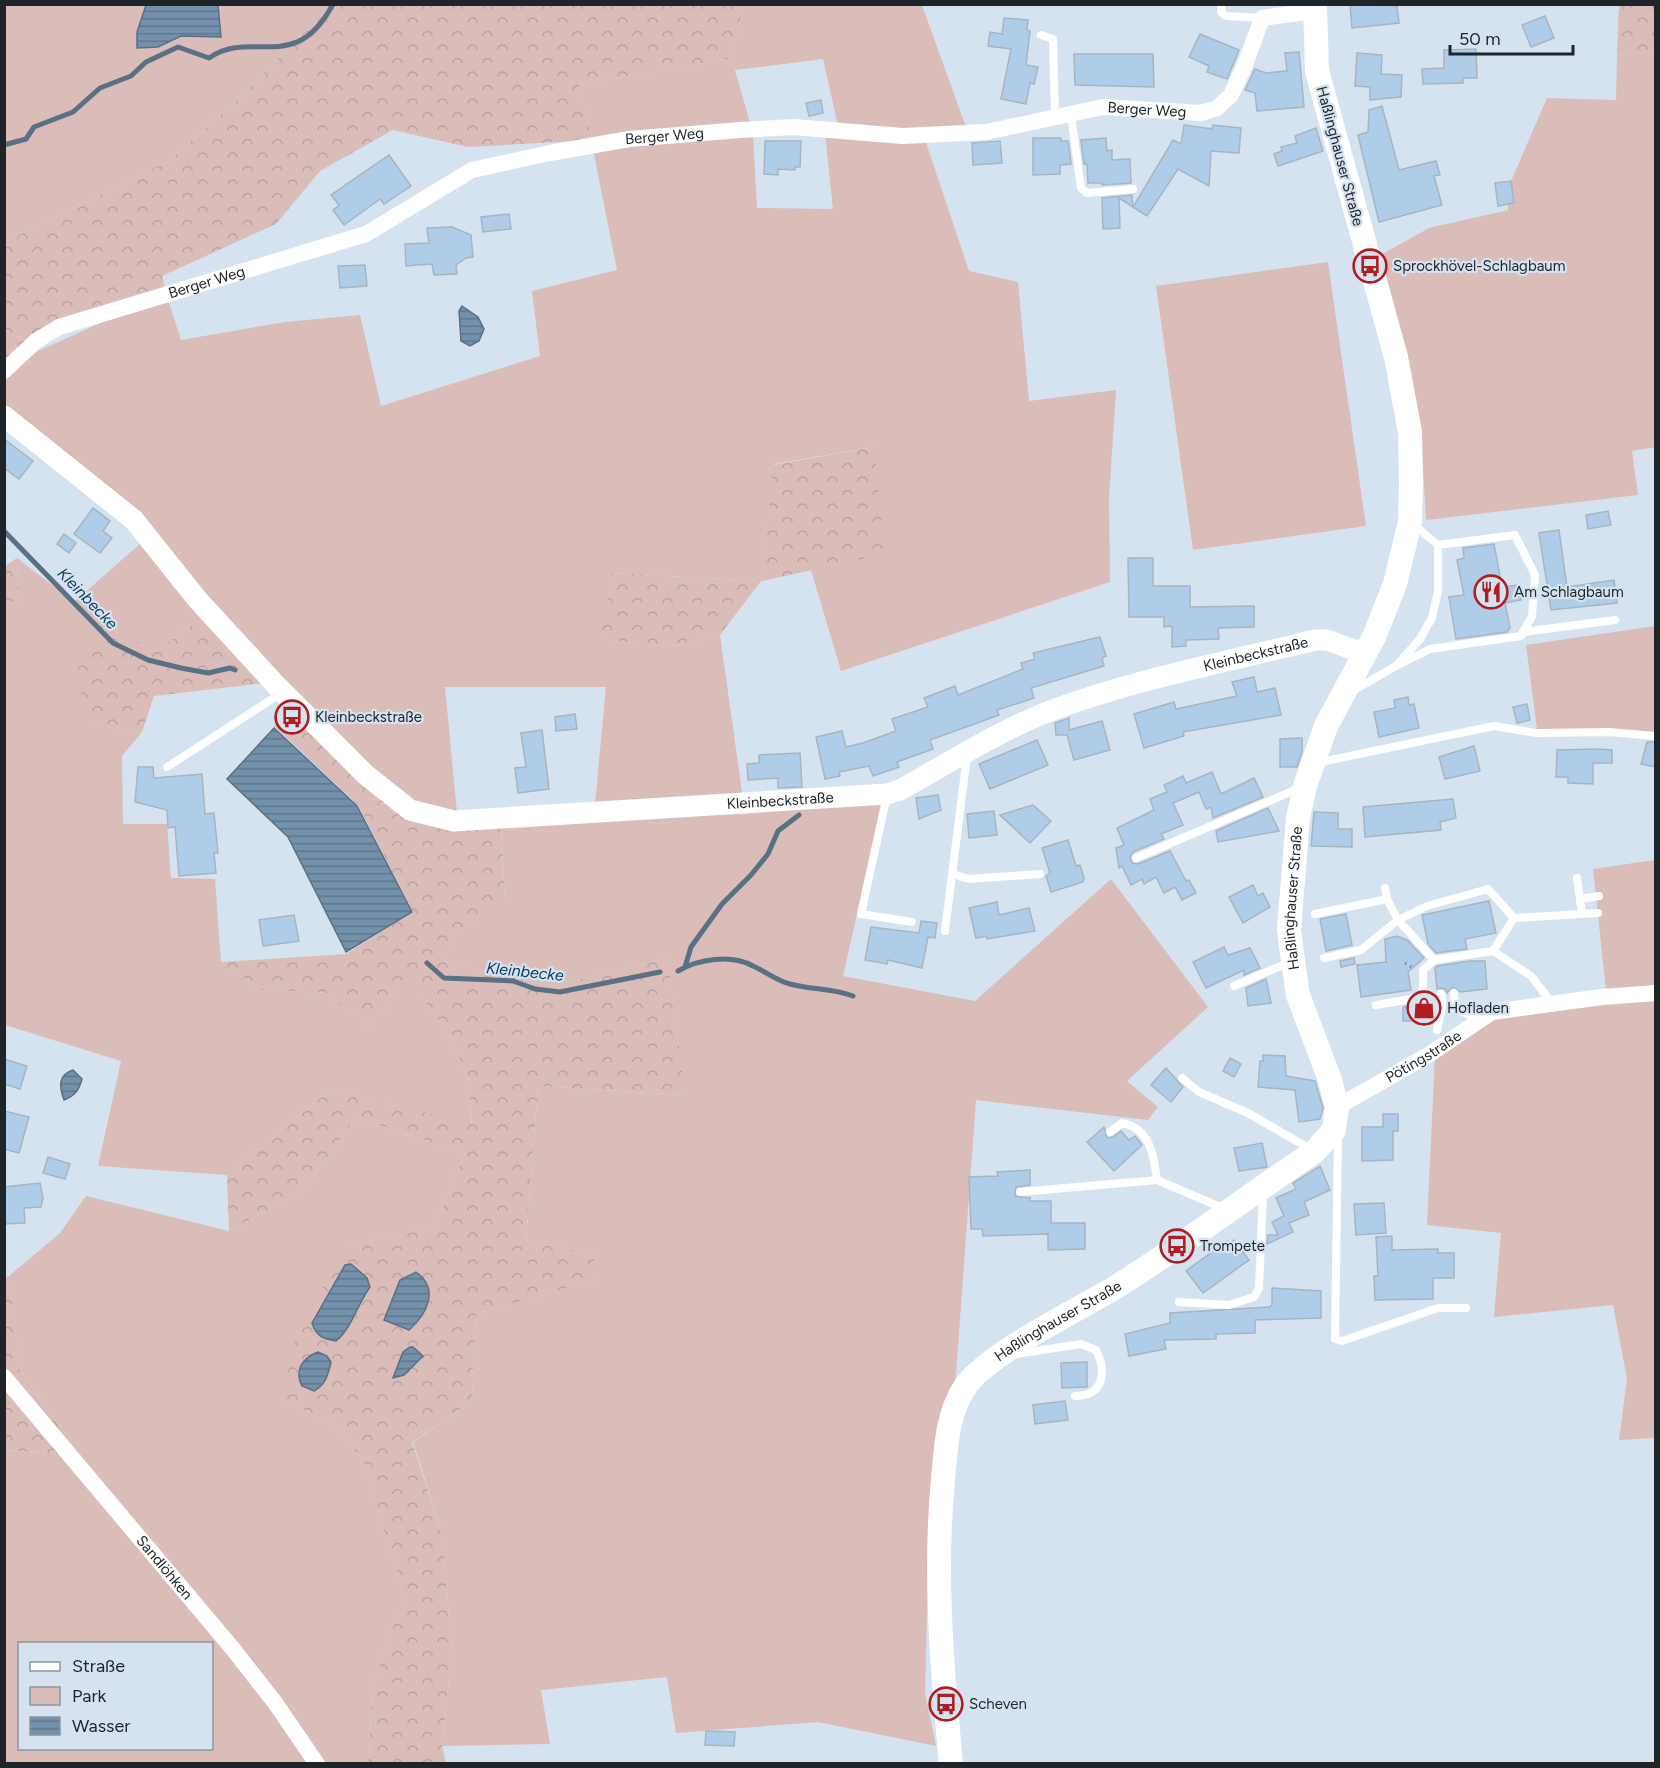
<svg xmlns="http://www.w3.org/2000/svg" width="1660" height="1768" font-family="Figtree,sans-serif">
<style>
.green{fill:#dabcb9;fill-rule:evenodd}
.forest{fill:url(#forest-crowns)}
.water{fill:url(#water-rules);stroke:#5a7084;stroke-width:1.5}
.lines{fill:none;stroke-linecap:round;stroke-linejoin:round}
.stream{stroke:#5a7084;stroke-width:5}
.building{fill:#afcde9;stroke:#a7b4c1;stroke-width:1.5}
.path{stroke:#7c868f;stroke-width:3;stroke-dasharray:1.5 4.5;stroke-linecap:butt}
.service{stroke:#fff;stroke-width:8}
.minor{stroke:#fff;stroke-width:16}
.tertiary{stroke:#fff;stroke-width:21}
.secondary{stroke:#fff;stroke-width:24}
.labels{text-anchor:middle;stroke-width:4.5;stroke-linejoin:round;paint-order:stroke}
.street-label{font-size:15px;fill:#1f2429;stroke:#d5e3f0}
.poi-label{font-size:15px;fill:#1f2429;stroke:#d5e3f0;text-anchor:start}
.water-label{font-size:16px;font-style:italic;fill:#0c3d61;stroke:#d5e3f0}
</style>
<defs>
<pattern id="forest-crowns" width="20" height="18" patternUnits="userSpaceOnUse" patternTransform="scale(1.5)"><rect width="20" height="18" fill="#dabcb9"/><path d="M2 6a3 3 0 1 1 6 0M12 15a3 3 0 1 1 6 0" fill="none" stroke="#bba19f"/></pattern>
<pattern id="water-rules" width="6" height="5" patternUnits="userSpaceOnUse" patternTransform="scale(1.5)"><rect width="6" height="5" fill="#7491ab"/><path d="M0 2.5h6" fill="none" stroke="#5f768b"/></pattern>
</defs>
<rect width="100%" height="100%" fill="#d5e3f0"/>
<g class="green">
<polygon points="5,5 332,5 233,104 170,160 5,242"/>
<polygon points="745,5 922,5 967,130 838,126 823,59 735,70 751,126 593,140 579,84 728,59"/>
<polygon points="1655,52 1656,447 1632,451 1638,495 1426,520 1421,434 1377,257 1429,228 1508,210 1508,204 1514,203 1511,181 1547,98 1616,100 1617,56"/>
<polygon points="753,133 757,208 833,209 825,133 925,140 969,271 1018,282 1029,401 1116,390 1109,499 1110,582 841,671 811,570 873,447 774,464 762,581 612,573 601,639 668,647 720,635 743,799 595,804 606,687 445,687 457,813 412,805 364,764 200,593 5,409 4,382 29,355 166,294 181,340 285,322 360,315 381,406 540,356 532,291 617,270 593,149"/>
<polygon points="1328,262 1366,526 1193,550 1156,286"/>
<polygon points="141,543 203,617 154,652 90,725 142,732 122,756 123,824 167,824 171,878 215,879 221,962 260,990 327,993 371,1031 405,974 445,1028 467,1074 472,1125 330,1090 227,1175 98,1166 121,1061 5,1025 4,603 19,601 17,558 74,602"/>
<polygon points="1655,626 1655,734 1537,729 1526,645"/>
<polygon points="883,799 843,976 975,1001 1111,879 1208,1007 1127,1081 1158,1107 1148,1120 976,1100 955,1388 930,1563 927,1610 925,1693 936,1746 818,1722 676,1733 667,1677 541,1690 550,1744 442,1746 452,1652 442,1533 413,1442 472,1401 476,1314 598,1279 593,1253 526,1241 538,1086 684,1095 668,958 552,986 445,962 454,933 505,901 501,826 595,818 744,814"/>
<polygon points="1655,860 1655,986 1606,990 1593,869"/>
<path d="M 1655,1000 L 1655,1438 L 1619,1440 L 1627,1379 L 1613,1305 L 1494,1317 L 1501,1233 L 1427,1225 L 1435,1055 C 1450,1045 1465,1033 1481,1025 C 1525,1003 1606,1004 1655,1000 Z"/>
<path d="M 356,1118 L 465,1153 L 434,1228 L 349,1245 L 282,1400 L 333,1423 L 362,1459 L 404,1596 L 372,1687 L 369,1757 L 367,1763 L 5,1763 L 4,1450 L 64,1455 L 62,1428 L 20,1371 L 9,1276 L 60,1233 L 86,1196 L 229,1231 L 302,1191 ZM 20,1644 L 212,1644 L 212,1748 L 20,1748 Z"/>
</g>
<g class="forest">
<polygon points="332,5 745,5 728,59 579,84 593,140 468,147 393,130 320,171 276,224 162,276 165,289 56,323 5,363 5,242 170,160 233,104"/>
<polygon points="1619,5 1655,5 1655,52 1617,56"/>
<polygon points="874,447 885,554 762,581 773,465"/>
<polygon points="17,558 19,601 5,603 5,566"/>
<polygon points="612,573 761,581 720,635 668,647 600,639"/>
<polygon points="203,617 265,683 154,696 142,732 89,725 76,673 103,620 154,652"/>
<polygon points="292,708 410,813 501,826 505,902 454,933 445,962 552,986 668,958 685,1095 538,1086 526,1241 593,1253 599,1279 476,1314 472,1401 412,1442 442,1533 452,1652 442,1746 446,1763 367,1763 369,1757 372,1687 404,1596 362,1459 333,1423 282,1400 297,1329 349,1245 434,1228 465,1153 356,1118 302,1191 229,1231 227,1175 330,1090 472,1124 467,1074 445,1028 405,975 371,1031 327,993 260,990 221,962 346,954 413,912 358,805 274,726"/>
<polygon points="9,1276 20,1371 62,1428 65,1455 5,1450 4,1278"/>
</g>
<g class="water">
<polygon points="146,5 218,5 221,37 181,36 158,47 137,48 137,32"/>
<polygon points="462,306 478,317 484,329 479,341 470,346 461,341 459,311"/>
<polygon points="274,728 357,806 412,912 346,952 288,837 227,779"/>
<path d="M 73,1070 L 82,1079 C 79,1090 75,1096 64,1100 C 59,1086 58,1075 73,1070 Z"/>
<path d="M 351,1264 L 367,1278 L 370,1287 C 358,1303 352,1328 336,1341 C 323,1339 316,1336 312,1323 L 345,1265 Z"/>
<path d="M 416,1272 C 440,1289 427,1314 409,1330 L 384,1320 L 400,1280 Z"/>
<polygon points="410,1347 413,1347 423,1356 404,1375 393,1378 403,1352"/>
<path d="M 318,1352 L 327,1356 L 331,1362 C 328,1375 326,1384 314,1391 L 302,1386 C 294,1371 302,1358 318,1352 Z"/>
</g>
<g class="lines">
<g class="stream">
<path d="M 4,145 L 26,139 L 34,127 L 73,112 L 100,88 L 131,76 L 146,62 L 178,47 L 209,58 C 253,28 295,76 333,4"/>
<polyline points="4,531 113,643 148,660 181,668 208,673 230,668 235,670"/>
<polyline points="427,963 444,978 513,981 535,989 560,992 660,972"/>
<polyline points="685,967 691,947 722,904 751,875 768,854 778,831 799,815"/>
<path d="M 678,971 C 698,959 731,954 753,966 C 765,971 777,981 790,984 C 812,990 832,988 853,996"/>
</g>
</g>
<g class="building">
<polygon points="1350,4 1397,6 1399,23 1352,28"/>
<polygon points="1545,16 1554,38 1531,47 1522,25"/>
<polygon points="1004,18 1028,20 1027,30 1030,31 1026,65 1038,67 1034,84 1030,83 1026,104 1001,99 1011,49 988,46 990,32 1002,34"/>
<polygon points="1200,34 1239,50 1227,79 1207,72 1209,66 1189,57"/>
<polygon points="1476,49 1477,78 1463,78 1463,83 1423,84 1422,69 1444,68 1444,50"/>
<polygon points="1299,52 1304,107 1257,111 1255,93 1245,90 1255,69 1266,73 1287,71 1285,53"/>
<polygon points="1357,53 1382,55 1381,74 1402,75 1401,97 1370,100 1370,87 1355,86"/>
<polygon points="1074,54 1153,54 1154,87 1075,85"/>
<polygon points="821,100 823,113 809,116 806,103"/>
<polygon points="1382,106 1399,170 1436,161 1440,175 1434,176 1442,205 1379,222 1358,135 1368,132 1369,110"/>
<polygon points="1184,125 1212,129 1213,125 1241,128 1239,153 1211,151 1209,186 1178,169 1147,216 1133,207 1173,140 1181,144"/>
<polygon points="1316,128 1323,151 1278,166 1274,154 1282,151 1281,147 1297,143 1295,136"/>
<polygon points="1033,138 1061,138 1061,141 1068,141 1071,164 1060,165 1060,174 1033,175"/>
<polygon points="1106,138 1107,151 1112,150 1112,160 1130,159 1131,183 1102,185 1102,183 1088,183 1087,164 1084,164 1081,140"/>
<polygon points="765,141 801,141 800,167 795,167 795,170 778,169 778,175 764,174"/>
<polygon points="1000,141 1002,163 973,165 972,143"/>
<polygon points="389,155 411,186 384,204 380,199 344,225 333,210 339,205 331,195"/>
<polygon points="1511,181 1514,203 1498,206 1495,183"/>
<polygon points="1132,195 1133,207 1119,198 1120,228 1103,229 1102,198"/>
<polygon points="509,214 511,229 483,232 481,217"/>
<polygon points="452,227 471,235 473,257 466,258 456,265 457,274 434,275 432,264 406,266 405,244 429,243 427,228"/>
<polygon points="365,265 367,286 340,288 338,266"/>
<polygon points="4,439 33,461 19,479 4,468"/>
<polygon points="93,508 110,521 103,531 112,538 100,553 74,534"/>
<polygon points="1608,511 1611,525 1588,529 1586,515"/>
<polygon points="1559,530 1567,587 1614,580 1617,603 1551,610 1539,533"/>
<polygon points="64,534 76,543 69,553 57,544"/>
<polygon points="1494,544 1502,587 1518,585 1521,600 1505,603 1510,628 1507,632 1456,639 1449,597 1464,595 1457,560 1464,558 1463,548"/>
<polygon points="1128,558 1153,558 1153,586 1190,586 1190,607 1254,606 1254,627 1218,628 1219,639 1186,640 1186,646 1172,647 1172,626 1164,627 1164,617 1129,617"/>
<polygon points="1100,637 1106,656 1102,658 1104,666 1031,688 1034,698 997,710 999,715 930,740 933,749 897,762 899,767 873,776 869,766 839,772 840,776 825,779 816,737 842,731 846,747 863,743 896,731 892,719 928,707 924,698 955,686 958,695 1023,669 1021,663 1035,659 1033,653"/>
<polygon points="1254,677 1257,692 1275,688 1281,715 1183,732 1184,736 1144,748 1134,714 1174,702 1176,709 1237,696 1232,682"/>
<polygon points="1408,697 1409,705 1414,704 1419,728 1379,737 1374,712 1395,708 1394,700"/>
<polygon points="1527,704 1530,720 1517,723 1513,707"/>
<polygon points="575,714 577,729 556,731 555,717"/>
<polygon points="1069,718 1069,730 1102,721 1110,750 1074,760 1067,735 1056,735 1055,723"/>
<polygon points="542,730 549,789 518,793 515,768 526,767 521,733"/>
<polygon points="1302,738 1302,752 1297,767 1280,767 1280,739"/>
<polygon points="1037,740 1048,765 990,789 979,764"/>
<polygon points="1647,742 1656,742 1656,767 1641,764"/>
<polygon points="1474,746 1480,771 1445,779 1439,757"/>
<polygon points="1598,749 1612,750 1612,763 1593,763 1593,784 1568,783 1568,777 1556,777 1557,750"/>
<polygon points="800,753 802,787 778,788 778,778 748,780 747,764 759,763 759,755"/>
<polygon points="138,767 153,767 154,778 202,774 205,814 214,813 218,853 214,853 216,873 179,876 175,827 168,828 167,810 135,802"/>
<polygon points="1212,772 1221,794 1254,778 1263,797 1213,818 1211,807 1206,809 1199,792 1173,803 1183,825 1161,834 1164,839 1133,852 1130,857 1132,863 1138,864 1170,851 1186,881 1189,880 1196,893 1182,900 1175,887 1164,893 1156,877 1144,884 1142,879 1131,885 1122,866 1119,868 1116,848 1124,845 1117,828 1154,810 1150,799 1167,792 1164,785 1183,776 1186,783"/>
<polygon points="938,795 941,810 919,819 916,798"/>
<polygon points="1453,799 1456,818 1440,822 1441,830 1365,837 1363,807"/>
<polygon points="1033,805 1051,821 1030,843 1000,815"/>
<polygon points="1268,808 1279,831 1218,842 1216,831"/>
<polygon points="994,811 997,835 969,838 967,814"/>
<polygon points="1314,812 1338,813 1338,829 1352,829 1352,847 1311,846"/>
<polygon points="1068,840 1076,866 1080,865 1084,878 1083,882 1051,892 1046,876 1050,873 1042,848"/>
<polygon points="1253,885 1258,896 1263,893 1270,907 1243,923 1229,897"/>
<polygon points="1489,901 1496,933 1465,939 1467,949 1436,953 1428,944 1422,915"/>
<polygon points="997,902 999,915 1029,908 1035,931 987,939 986,936 976,938 969,908"/>
<polygon points="1346,914 1352,945 1326,951 1320,919"/>
<polygon points="294,915 299,941 263,946 259,920"/>
<polygon points="921,921 937,923 935,938 928,937 922,968 888,960 887,964 865,960 871,927 919,933"/>
<polygon points="1397,936 1407,940 1424,958 1408,972 1411,990 1361,997 1357,965 1386,962 1385,939"/>
<polygon points="1224,947 1228,955 1250,948 1260,968 1244,975 1244,970 1206,988 1193,962"/>
<polygon points="1354,958 1355,964 1341,967 1340,961"/>
<polygon points="1470,961 1485,961 1487,989 1460,992 1453,987 1447,993 1444,988 1437,989 1435,968 1437,966"/>
<polygon points="1266,979 1271,1003 1248,1006 1246,988"/>
<polygon points="1422,1004 1431,1007 1431,1021 1403,1021 1403,1007"/>
<polygon points="1263,1055 1285,1056 1286,1076 1315,1081 1323,1108 1320,1119 1299,1122 1295,1090 1258,1087 1260,1061 1263,1061"/>
<polygon points="1230,1058 1241,1064 1234,1077 1223,1071"/>
<polygon points="4,1059 27,1066 20,1089 4,1084"/>
<polygon points="1166,1068 1183,1087 1171,1102 1151,1085"/>
<polygon points="4,1111 29,1117 19,1153 4,1149"/>
<polygon points="1383,1114 1398,1114 1398,1131 1393,1131 1393,1160 1362,1161 1362,1127 1383,1127"/>
<polygon points="1104,1127 1107,1138 1113,1137 1121,1131 1129,1140 1135,1136 1142,1145 1114,1171 1087,1142"/>
<polygon points="1262,1143 1267,1167 1239,1171 1234,1148"/>
<polygon points="48,1157 70,1164 65,1179 43,1173"/>
<polygon points="1320,1166 1330,1190 1304,1202 1309,1215 1289,1223 1293,1232 1267,1244 1268,1235 1278,1235 1272,1222 1284,1216 1276,1198 1296,1189 1293,1183"/>
<polygon points="1030,1170 1030,1185 1016,1187 1015,1196 1030,1198 1030,1201 1051,1201 1051,1223 1085,1223 1085,1249 1048,1250 1048,1234 983,1236 982,1229 971,1229 969,1177 998,1176 997,1172"/>
<polygon points="40,1183 43,1198 41,1207 24,1208 25,1223 4,1224 4,1187"/>
<polygon points="1384,1203 1386,1233 1356,1235 1354,1204"/>
<polygon points="1392,1236 1392,1250 1438,1249 1438,1253 1454,1253 1454,1278 1433,1278 1433,1299 1375,1300 1374,1276 1378,1276 1376,1237"/>
<polygon points="1234,1240 1249,1260 1203,1293 1186,1271 1227,1241 1229,1244"/>
<polygon points="1272,1288 1321,1291 1321,1318 1255,1320 1255,1333 1216,1334 1216,1339 1164,1340 1166,1349 1129,1356 1125,1334 1170,1323 1170,1313 1269,1307 1272,1305"/>
<polygon points="1087,1362 1087,1387 1062,1388 1061,1363"/>
<polygon points="1065,1401 1068,1420 1035,1424 1033,1405"/>
<polygon points="706,1731 735,1732 734,1746 705,1745"/>
</g>
<g class="lines">
<g class="path">
<polyline points="1540,4 1541,6"/>
<polyline points="1405,963 1413,968"/>
</g>
<g class="service">
<polyline points="1221,4 1221,12 1226,16 1262,18"/>
<polyline points="1041,35 1053,39 1055,119"/>
<polyline points="1071,115 1081,188 1087,193 1133,189"/>
<polyline points="1523,632 1615,620"/>
<polyline points="1396,666 1430,649 1521,636 1532,616 1535,575 1515,535 1438,545"/>
<polyline points="1354,690 1396,666 1420,639 1432,618 1438,591 1438,545 1413,524"/>
<polyline points="1316,763 1494,726 1536,733 1609,732 1656,736"/>
<polyline points="167,767 283,692"/>
<polyline points="887,795 861,914 912,922"/>
<polyline points="1136,858 1302,787"/>
<polyline points="953,874 969,879 1040,874"/>
<polyline points="1577,878 1582,914"/>
<polyline points="1387,899 1398,920 1434,960"/>
<polyline points="1580,899 1599,896"/>
<polyline points="1315,914 1387,899 1385,888"/>
<polyline points="1514,918 1598,913"/>
<polyline points="945,931 967,756"/>
<polyline points="1324,958 1361,950 1398,920 1427,906 1488,889 1514,918 1493,951"/>
<polyline points="1234,986 1290,962"/>
<polyline points="1454,993 1455,1008"/>
<polyline points="1423,997 1423,970 1434,960 1493,951 1531,976 1552,1003"/>
<polyline points="1376,1005 1423,997 1481,1019"/>
<polyline points="1437,1030 1443,1004 1441,994"/>
<polyline points="1182,1078 1199,1092 1248,1113 1312,1150"/>
<polyline points="1338,1135 1335,1339 1342,1341 1438,1308 1466,1308"/>
<polyline points="1157,1180 1225,1209"/>
<path d="M 1020,1192 L 1157,1180 C 1154,1156 1150,1128 1122,1123 L 1110,1132"/>
<polyline points="1179,1302 1229,1305 1254,1297 1259,1288 1263,1193"/>
<path d="M 1016,1354 L 1081,1344 L 1096,1350 C 1107,1372 1104,1396 1075,1396"/>
</g>
<g class="minor">
<path id="s1" d="M 4,371 L 36,341 L 59,327 L 366,234 L 472,170 L 550,153 L 629,139 L 740,130 L 794,127 L 902,136 L 986,132 L 1103,107 L 1201,113 L 1217,108 L 1231,95 L 1245,65 L 1262,18 L 1314,11"/>
<path id="s2" d="M 1337,1107 L 1430,1054 L 1492,1012 L 1602,997 L 1656,993"/>
<path id="s3" d="M 4,1377 L 233,1649 L 276,1704 L 317,1764"/>
</g>
<path class="tertiary" id="s4" d="M 4,416 L 134,520 L 197,599 L 276,685 L 366,775 L 410,810 L 454,821 L 887,794 L 900,790 C 949,763 998,731 1050,711 C 1136,679 1226,662 1315,640 L 1327,640 L 1365,654"/>
<path class="secondary" id="s5" d="M 951,1764 C 942,1668 934,1574 943,1479 C 946,1447 947,1414 965,1387 C 987,1354 1078,1310 1116,1287 C 1183,1245 1248,1196 1314,1152 L 1334,1130 L 1337,1107 L 1330,1080 L 1298,995 L 1293,961 L 1289,929 L 1298,818 L 1305,786 L 1326,726 L 1374,637 L 1395,584 L 1410,522 L 1411,481 L 1410,432 L 1396,357 L 1317,71 L 1315,4"/>
</g>
<defs>
<g id="bus-ring" transform="scale(1.725)"><circle r="9.5" fill="#d5e3f0" stroke="#af1d21" stroke-width="1.5"/><path d="M-5-6H5V4H4V6H2V4H-2V6H-4V4H-5ZM-3.5-4V0h7V-4ZM-3.5 1.2v1.5H-2V1.2ZM2 1.2v1.5H3.5V1.2Z" fill="#af1d21"/></g>
<g id="restaurant-ring" transform="scale(1.725)"><circle r="9.5" fill="#d5e3f0" stroke="#af1d21" stroke-width="1.5"/><path d="M-5-6h1v4h1v-4h1v4h1v-4h1v5L-1.5 .5V6h-2V.5L-5-1ZM5-6V6H3V1.5H1.5Q1.5-4 5-6Z" fill="#af1d21"/></g>
<g id="shop-ring" transform="scale(1.725)"><circle r="9.5" fill="#d5e3f0" stroke="#af1d21" stroke-width="1.5"/><path d="M-5-2.5h2.3a2.7 3.5 0 0 1 5.4 0H5L5.5 6h-11ZM-1.5-2.5h3a1.5 2.3 0 0 0-3 0Z" fill="#af1d21"/></g>
</defs>
<g fill-rule="evenodd">
<use href="#bus-ring" x="1370" y="266"/>
<use href="#restaurant-ring" x="1491" y="592"/>
<use href="#bus-ring" x="292" y="717"/>
<use href="#shop-ring" x="1424" y="1008"/>
<use href="#bus-ring" x="1177" y="1246"/>
<use href="#bus-ring" x="946" y="1704"/>
</g>
<g class="labels">
<g class="street-label">
<text dy="5" stroke="none"><textPath href="#s1" startOffset="1197">Berger Weg</textPath></text>
<text dy="5" stroke="none"><textPath href="#s1" startOffset="711">Berger Weg</textPath></text>
<text transform="translate(1340 156) rotate(75)" y="5">Haßlinghauser Straße</text>
<text dy="5" stroke="none"><textPath href="#s1" startOffset="225">Berger Weg</textPath></text>
<text dy="5" stroke="none"><textPath href="#s4" startOffset="1444">Kleinbeckstraße</textPath></text>
<text dy="5" stroke="none"><textPath href="#s4" startOffset="940">Kleinbeckstraße</textPath></text>
<text dy="5" stroke="none"><textPath href="#s5" startOffset="1072">Haßlinghauser Straße</textPath></text>
<text dy="5" stroke="none"><textPath href="#s2" startOffset="100">Pötingstraße</textPath></text>
<text dy="5" stroke="none"><textPath href="#s5" startOffset="496">Haßlinghauser Straße</textPath></text>
<text dy="5" stroke="none"><textPath href="#s3" startOffset="249">Sandlöhken</textPath></text>
</g>
<g class="poi-label">
<text x="1393" y="271">Sprockhövel-Schlagbaum</text>
<text x="1514" y="597">Am Schlagbaum</text>
<text x="315" y="722">Kleinbeckstraße</text>
<text x="1447" y="1013">Hofladen</text>
<text x="1200" y="1251">Trompete</text>
<text x="969" y="1709">Scheven</text>
</g>
<g class="water-label">
<text transform="translate(88 598) rotate(46)" y="6">Kleinbecke</text>
<text transform="translate(525 971) rotate(6)" y="6">Kleinbecke</text>
</g>
</g>
<rect width="1660" height="1768" fill="none" stroke="#1f2429" stroke-width="12"/>
<rect x="18" y="1642" width="195" height="108" fill="#d5e3f0" stroke="#8c97a0" stroke-width="1.5"/>
<rect x="30" y="1662" width="30" height="9" fill="#ffffff" stroke="#8c97a0" stroke-width="1.5"/>
<text x="72" y="1672" font-size="18" fill="#1f2429">Straße</text>
<rect x="30" y="1687" width="30" height="18" fill="#dabcb9" stroke="#8c97a0" stroke-width="1.5"/>
<text x="72" y="1702" font-size="18" fill="#1f2429">Park</text>
<rect x="30" y="1717" width="30" height="18" fill="url(#water-rules)" stroke="#8c97a0" stroke-width="1.5"/>
<text x="72" y="1732" font-size="18" fill="#1f2429">Wasser</text>
<path d="M1450 45v9h123v-9" fill="none" stroke="#1f2429" stroke-width="3"/>
<text x="1459" y="45" font-size="18" fill="#1f2429" stroke="#d5e3f0" stroke-width="4.5" paint-order="stroke">50 m</text>
</svg>
